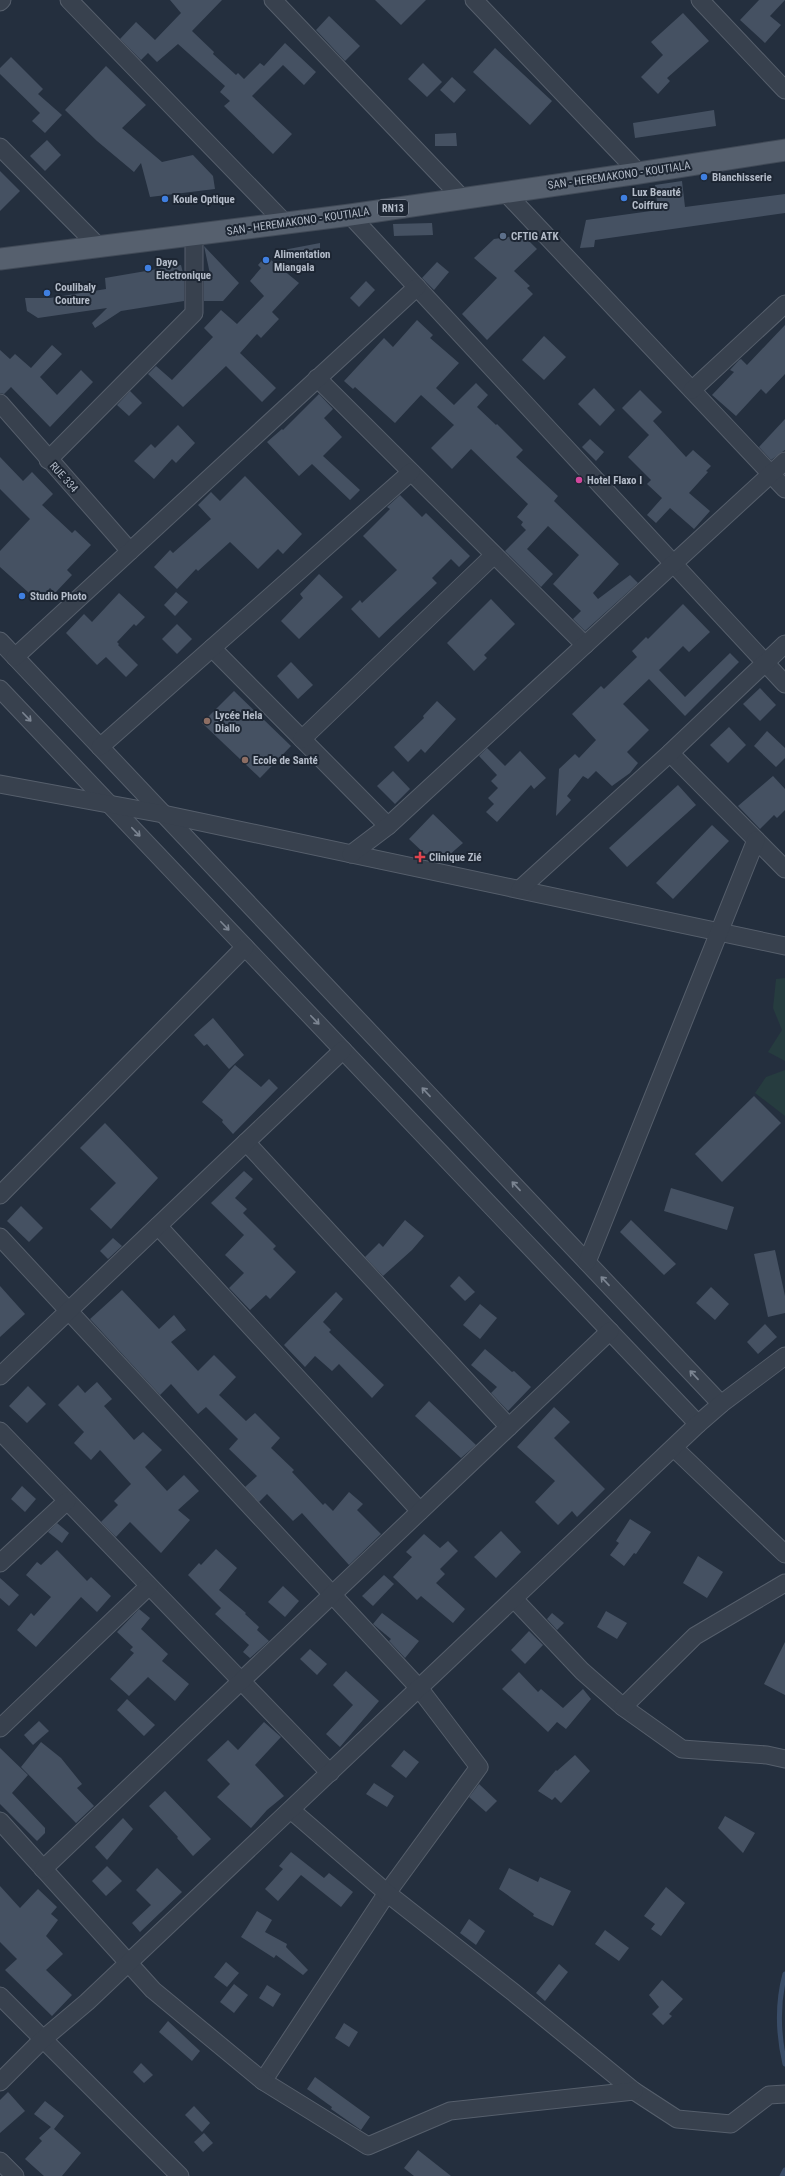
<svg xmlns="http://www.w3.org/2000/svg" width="785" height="2176" font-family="'Roboto Condensed',sans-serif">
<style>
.green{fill:#263c3f}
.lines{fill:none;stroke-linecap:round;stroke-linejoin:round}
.stream{stroke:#394c67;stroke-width:5}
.building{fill:#455162}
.minor-casing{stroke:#565f6c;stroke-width:19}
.major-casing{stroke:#414a57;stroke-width:23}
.minor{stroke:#38414e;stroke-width:17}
.major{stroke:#56606e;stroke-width:21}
.oneway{stroke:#7c8592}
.shop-dot{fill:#3f7fe0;stroke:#1d2633;stroke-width:1.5}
.service-dot{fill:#5c6f8a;stroke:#1d2633;stroke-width:1.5}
.hotel-dot{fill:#d1479c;stroke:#1d2633;stroke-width:1.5}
.education-dot{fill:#8d6e63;stroke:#1d2633;stroke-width:1.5}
.health-dot{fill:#e0444e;stroke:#1d2633;stroke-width:1.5}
.labels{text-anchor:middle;stroke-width:4;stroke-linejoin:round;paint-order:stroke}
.shield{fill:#1d2633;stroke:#878f9c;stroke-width:1}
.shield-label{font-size:10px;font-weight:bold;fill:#b4bcc9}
.street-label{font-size:11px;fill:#b4bcc9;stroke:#1d2633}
.poi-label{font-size:11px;font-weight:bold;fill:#b4bcc9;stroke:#1d2633;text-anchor:start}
</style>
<rect width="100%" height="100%" fill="#242f3e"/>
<g class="green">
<polygon points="785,978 785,1061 768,1052 782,1030 773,1008 776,979"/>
<polygon points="785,1070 785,1116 755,1093 766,1077"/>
</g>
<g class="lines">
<g class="stream">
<path d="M 785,1974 C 777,2004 778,2034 785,2064"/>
<polyline points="782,2176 785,2170"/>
</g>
</g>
<g class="building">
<polygon points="170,0 222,0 192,31 214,52 213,54 236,75 238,73 244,79 260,63 264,66 285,43 316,72 304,85 283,65 252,96 292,134 273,154 224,106 230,101 220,92 225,86 178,44 157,62 148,53 141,60 120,39 136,22 155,40 181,13"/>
<polygon points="375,0 426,0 401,25"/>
<polygon points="759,0 785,0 770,16 781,25 765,43 740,20"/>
<polygon points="683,13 709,41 667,78 670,81 658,94 641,77 663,55 651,42"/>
<polygon points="329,16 360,46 345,61 316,30"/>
<polygon points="495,48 552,101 530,125 473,72"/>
<polygon points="11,57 43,89 38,94 62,115 45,133 32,121 40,113 0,74 0,68"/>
<polygon points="423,63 442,82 427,97 408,79"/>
<polygon points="106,66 146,105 122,128 162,162 193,155 213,176 215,189 150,197 141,163 134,172 97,141 65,110"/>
<polygon points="452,77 466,90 454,103 440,90"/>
<polygon points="714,110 716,126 635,138 633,123"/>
<polygon points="456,133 457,146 435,146 435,134"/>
<polygon points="47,140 61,155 45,171 30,156"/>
<polygon points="0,171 20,191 0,211"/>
<polygon points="682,181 685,207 785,194 785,213 595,240 594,247 580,248 586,220 658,210 655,185"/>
<polygon points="432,223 433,235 394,236 393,224"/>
<polygon points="523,235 537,249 514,271 530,286 527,288 533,294 487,340 462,314 497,278 474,258 494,239"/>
<polygon points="320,243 320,257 278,258 278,251"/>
<polygon points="204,246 239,283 223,301 204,301 204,274 210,274"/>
<polygon points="266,256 299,283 272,312 279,319 261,338 257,334 240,353 276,388 262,402 226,366 183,407 148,374 156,366 172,380 213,337 204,328 221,310 237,324 264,296 250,281 261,268 258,265"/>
<polygon points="437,262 449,272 434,290 422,278"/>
<polygon points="181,265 184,277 184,301 121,311 95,328 92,323 107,308 38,318 27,311 25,298 50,298 106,289 105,278"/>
<polygon points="366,281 375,290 359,307 350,298"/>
<polygon points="417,320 433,335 430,338 459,363 436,388 454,405 476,383 488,395 477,407 496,425 497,424 523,450 516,457 558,496 554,501 619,564 593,593 598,599 630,575 638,583 585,631 573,619 581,611 553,584 579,555 548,526 527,549 553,574 541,587 505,551 526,530 521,525 523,522 517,517 528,504 471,449 452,469 431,448 454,425 421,395 395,423 355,387 353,389 344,381 384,338 393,347"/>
<polygon points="785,325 785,374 766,394 761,389 736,416 712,395 734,372 730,370 739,360 741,359 747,365"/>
<polygon points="544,336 566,357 544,380 522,360"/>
<polygon points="52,345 62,354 40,377 57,395 81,370 93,382 50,427 11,387 4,394 0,393 0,350 10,359 15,354 31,368"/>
<polygon points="594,388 615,410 600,426 578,404"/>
<polygon points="640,390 662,412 653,421 686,457 693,450 711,466 706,471 708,472 689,493 710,511 694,529 670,508 656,523 647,515 662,498 647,484 651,480 628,457 649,435 622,408"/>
<polygon points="130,391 142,403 129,416 117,405"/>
<polygon points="319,394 333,409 324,418 342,437 323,456 360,490 350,500 312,464 299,476 267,442 282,429 283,430"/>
<polygon points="785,419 785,450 771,460 759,447"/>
<polygon points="178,425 195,443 176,463 172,459 154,479 134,461 151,444 155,448"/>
<polygon points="590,439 604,452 596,461 582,447"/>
<polygon points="0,457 23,481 32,472 53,494 42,505 72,533 75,530 91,545 67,570 72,575 55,593 50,588 38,601 0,567 0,551 30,519 0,489"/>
<polygon points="245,476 302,534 283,554 278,549 258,569 230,542 198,571 196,569 177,589 154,567 170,550 173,553 211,519 198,505 211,492 220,501"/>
<polygon points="400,495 422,517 426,513 470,556 459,567 451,559 432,578 437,583 379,638 351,609 360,600 362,603 397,570 363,536 390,509 387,507"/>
<polygon points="319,574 343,597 299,639 281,621 303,598 300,594"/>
<polygon points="176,592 188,602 175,616 164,605"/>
<polygon points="119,593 145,617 136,626 134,624 117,642 119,644 118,645 138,665 126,677 106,657 97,665 66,633 84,614 92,622"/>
<polygon points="491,599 515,624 484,655 487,658 474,671 447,643"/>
<polygon points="683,604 710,632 689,652 683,646 659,670 685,697 730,653 739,662 685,716 649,679 623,704 649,730 627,752 638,763 630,773 612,786 596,771 588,779 583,776 567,796 571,800 556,816 559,769 575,754 579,758 596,740 572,714 601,686 604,689 637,657 632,651 646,637 648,639"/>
<polygon points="177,624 192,639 177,654 162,639"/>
<polygon points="291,662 313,685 298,699 277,676"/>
<polygon points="760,688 776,705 760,721 743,704"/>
<polygon points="234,691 291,746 260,778 202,723"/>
<polygon points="437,701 456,719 425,753 421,749 408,762 394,747 424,718 423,716"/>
<polygon points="729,727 746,745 728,763 710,745"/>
<polygon points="767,731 785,748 785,758 776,767 754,746"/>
<polygon points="487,748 505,766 520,751 546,778 534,789 531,785 497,822 486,812 494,804 488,798 498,788 491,781 497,775 479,756"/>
<polygon points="393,771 410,789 395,804 377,786"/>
<polygon points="773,776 785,789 785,810 777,818 774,815 760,829 738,806"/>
<polygon points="678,785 696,805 627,867 609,848"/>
<polygon points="433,814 463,843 441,862 430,851 426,855 409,839"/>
<polygon points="712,825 729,841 673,899 656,883"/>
<polygon points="213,1018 244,1055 229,1069 207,1044 204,1046 194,1035"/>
<polygon points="235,1065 261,1087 269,1079 278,1088 233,1134 222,1122 223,1120 202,1102"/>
<polygon points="754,1096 781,1123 722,1182 695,1154"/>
<polygon points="105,1123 158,1178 111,1229 90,1209 116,1183 80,1148"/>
<polygon points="244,1171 253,1179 235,1198 247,1209 243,1213 276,1246 273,1249 296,1272 270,1299 266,1295 250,1310 229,1288 244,1273 225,1255 244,1235 211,1203"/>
<polygon points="671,1188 734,1207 727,1230 664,1211"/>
<polygon points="21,1206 43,1228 29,1242 7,1221"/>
<polygon points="405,1220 424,1236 412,1250 383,1276 365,1257 379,1243 383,1247"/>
<polygon points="631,1220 676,1264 664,1275 620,1232"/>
<polygon points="113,1238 122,1246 108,1259 100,1251"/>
<polygon points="775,1250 785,1296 785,1313 768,1317 754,1254"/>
<polygon points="459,1276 475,1292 465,1301 450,1286"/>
<polygon points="0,1286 25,1314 0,1337"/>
<polygon points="711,1287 729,1304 715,1320 696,1303"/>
<polygon points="122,1290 159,1329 174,1315 186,1330 171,1342 198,1371 214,1355 236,1377 219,1395 246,1421 255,1413 280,1438 271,1448 294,1470 292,1472 323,1505 325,1503 333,1511 349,1492 363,1504 357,1510 381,1534 349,1565 302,1513 293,1521 267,1494 259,1502 245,1487 257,1476 229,1449 238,1439 206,1407 198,1414 171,1384 160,1395 90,1319"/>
<polygon points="336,1292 343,1299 323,1322 331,1330 329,1332 384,1385 372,1398 339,1364 332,1371 315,1356 305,1367 284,1345"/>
<polygon points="480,1304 497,1318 480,1339 463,1325"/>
<polygon points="765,1324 777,1337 758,1354 747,1342"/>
<polygon points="485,1349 512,1372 514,1371 531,1387 508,1411 491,1393 497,1387 471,1365"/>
<polygon points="97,1382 112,1399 104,1406 134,1440 143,1432 162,1450 145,1467 167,1491 184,1475 199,1491 178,1510 190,1520 161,1553 130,1522 116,1537 101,1522 118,1505 114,1501 131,1484 102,1452 100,1450 91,1460 74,1443 84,1432 58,1405 78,1385 85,1393"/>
<polygon points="28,1386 46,1404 27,1423 9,1406"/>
<polygon points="429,1401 476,1445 461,1458 415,1416"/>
<polygon points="554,1407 570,1422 554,1438 605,1489 577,1517 572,1511 558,1525 535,1502 555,1481 517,1447"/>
<polygon points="22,1486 36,1499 25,1512 11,1499"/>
<polygon points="630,1519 651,1532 636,1554 634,1553 624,1566 610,1555 619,1543 616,1541"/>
<polygon points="57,1523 69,1533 62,1543 48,1532"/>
<polygon points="501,1531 521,1552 496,1578 474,1557"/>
<polygon points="424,1534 440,1548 448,1541 458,1551 440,1569 445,1574 436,1583 465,1609 453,1623 421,1596 417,1600 393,1577 412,1557 406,1552"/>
<polygon points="216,1549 237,1568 219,1590 246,1613 245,1614 259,1627 257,1630 269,1641 250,1658 243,1652 249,1645 215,1614 221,1608 188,1575 199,1563 201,1565"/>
<polygon points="57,1550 87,1581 91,1577 111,1596 97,1612 81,1597 36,1647 17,1630 31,1613 34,1616 51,1597 26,1575 37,1562 41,1565"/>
<polygon points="698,1556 723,1572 707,1598 683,1583"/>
<polygon points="384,1575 394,1584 373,1606 362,1596"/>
<polygon points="0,1578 19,1595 9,1606 0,1598"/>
<polygon points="283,1586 299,1601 285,1617 268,1602"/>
<polygon points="139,1609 150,1618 141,1629 168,1654 162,1661 189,1684 175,1701 148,1677 129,1696 110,1679 134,1653 130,1650 133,1647 117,1632"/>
<polygon points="606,1611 627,1623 617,1639 597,1627"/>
<polygon points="382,1613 419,1641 405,1658 389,1641 391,1639 373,1624"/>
<polygon points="552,1613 564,1623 557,1630 547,1619"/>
<polygon points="529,1631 543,1645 525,1664 511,1650"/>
<polygon points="785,1642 785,1695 764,1684"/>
<polygon points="310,1649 327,1664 317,1675 300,1659"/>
<polygon points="346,1671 379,1701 340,1747 326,1734 353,1705 333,1685"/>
<polygon points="519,1672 538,1692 541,1689 563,1708 583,1689 591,1699 566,1729 557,1722 548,1732 502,1689"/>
<polygon points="127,1699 155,1725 144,1736 117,1710"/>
<polygon points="39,1721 49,1731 33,1745 24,1735"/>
<polygon points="264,1722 281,1737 255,1765 284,1796 267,1810 251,1828 217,1797 230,1784 207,1760 228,1740 238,1750"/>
<polygon points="41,1742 61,1758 82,1784 77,1788 94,1806 76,1823 21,1767"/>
<polygon points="0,1748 28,1775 12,1793 45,1828 45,1833 37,1841 0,1804"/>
<polygon points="404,1750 419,1762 406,1778 391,1766"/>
<polygon points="575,1755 590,1771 561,1803 555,1797 552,1800 538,1791 556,1770 557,1771"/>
<polygon points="374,1783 394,1796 387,1807 366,1794"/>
<polygon points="479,1784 497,1801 486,1812 469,1797"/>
<polygon points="165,1791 211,1839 193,1856 177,1838 178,1837 149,1806"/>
<polygon points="725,1816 755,1833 743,1853 718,1828"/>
<polygon points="123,1818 133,1829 107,1860 95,1847"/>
<polygon points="291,1852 324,1878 329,1873 353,1892 341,1907 301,1875 278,1901 265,1889 283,1869 279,1866"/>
<polygon points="107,1866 122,1881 106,1896 92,1881"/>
<polygon points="157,1868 182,1892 140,1932 132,1923 151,1905 136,1890"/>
<polygon points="509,1868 538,1882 540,1877 571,1891 553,1926 533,1916 534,1914 499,1889"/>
<polygon points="0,1886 20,1908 38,1889 57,1907 51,1914 58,1920 46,1936 63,1954 46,1970 72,1995 52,2016 5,1970 17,1959 0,1942"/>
<polygon points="666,1887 685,1903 661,1936 651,1929 655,1924 644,1916"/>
<polygon points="257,1911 272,1920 265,1932 287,1944 286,1947 308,1970 303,1975 276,1955 274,1958 241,1937"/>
<polygon points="469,1919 485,1931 476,1945 460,1933"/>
<polygon points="605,1930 629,1948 619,1961 595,1944"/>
<polygon points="226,1962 239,1973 227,1987 214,1977"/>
<polygon points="559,1964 568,1972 545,2001 536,1993"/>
<polygon points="662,1980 683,1999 669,2014 672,2016 663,2025 652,2014 659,2007 649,1995"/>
<polygon points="234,1984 248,1995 234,2013 220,2002"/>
<polygon points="267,1985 281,1994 273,2007 259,1998"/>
<polygon points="168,2021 200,2051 192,2061 159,2032"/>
<polygon points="344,2023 358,2032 349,2047 335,2038"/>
<polygon points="141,2063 153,2075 144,2083 133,2072"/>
<polygon points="315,2077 370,2117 361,2130 331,2109 332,2107 307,2089"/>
<polygon points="8,2092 25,2111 0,2133 0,2100"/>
<polygon points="45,2101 64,2116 54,2129 81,2153 62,2176 44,2176 25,2159 42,2141 39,2138 51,2127 34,2114"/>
<polygon points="194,2106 210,2123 202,2132 185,2115"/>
<polygon points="204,2133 213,2143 203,2152 194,2142"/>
<polygon points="418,2150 451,2176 414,2176 404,2168"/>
</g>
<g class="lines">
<g class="minor-casing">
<g id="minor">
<polyline points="69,0 285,223"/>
<polyline points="273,0 462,198"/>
<polyline points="474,0 639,173"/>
<polyline points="700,0 785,90"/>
<polyline points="0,2 2,0"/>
<polyline points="0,147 99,247"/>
<polyline points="505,192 785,489"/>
<polyline points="350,215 785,684"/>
<polyline points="317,378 585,645"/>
<polyline points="692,390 785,304"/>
<polyline points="0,403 130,551"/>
<polyline points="48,460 194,313 194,235"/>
<polyline points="0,641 721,1404"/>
<polyline points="212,648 388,826"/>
<polyline points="15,657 417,287"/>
<polyline points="0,689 698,1424"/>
<polyline points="302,739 494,555"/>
<polyline points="100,747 411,472"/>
<polyline points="670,753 785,869"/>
<polyline points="0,784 163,814 785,946"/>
<polyline points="351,854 388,826 785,461"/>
<polyline points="520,889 670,753 785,644"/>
<polyline points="246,1142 509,1427"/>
<polyline points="0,1195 245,947"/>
<polyline points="158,1226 420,1511"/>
<polyline points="0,1237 419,1688 479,1767 387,1893 263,2081"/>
<polyline points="587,1262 756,840"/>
<polyline points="0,1376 343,1050"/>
<polyline points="0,1431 330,1773"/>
<polyline points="674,1448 785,1554"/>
<polyline points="0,1563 67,1501"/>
<polyline points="514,1599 582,1671 623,1707 682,1749 767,1755 785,1759"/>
<polyline points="623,1707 695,1636 785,1583"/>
<polyline points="0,1728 149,1586"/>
<polyline points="291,1810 387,1893 513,1992 634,2091 677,2119 731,2124 769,2095 785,2094"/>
<polyline points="0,1821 153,1990 263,2081 368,2146 450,2111 634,2091"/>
<polyline points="43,1869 610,1331"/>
<polyline points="0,1996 180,2176"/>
<polyline points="0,2082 42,2040 87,2002 698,1424 721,1404 785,1356"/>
<polyline points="0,2161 15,2176"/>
</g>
</g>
<g class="major-casing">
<polyline id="major" points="0,259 350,215 639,173 785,150"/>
</g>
<use href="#minor" class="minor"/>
<use href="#major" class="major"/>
</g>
<defs><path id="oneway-shaft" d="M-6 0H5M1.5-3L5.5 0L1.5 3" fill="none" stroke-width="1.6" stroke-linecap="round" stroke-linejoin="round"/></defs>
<g class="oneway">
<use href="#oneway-shaft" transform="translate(27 717) rotate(46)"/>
<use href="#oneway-shaft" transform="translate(136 832) rotate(46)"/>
<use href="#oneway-shaft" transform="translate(225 926) rotate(46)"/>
<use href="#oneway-shaft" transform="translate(315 1020) rotate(46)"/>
<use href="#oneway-shaft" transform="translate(426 1092) rotate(-133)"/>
<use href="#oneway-shaft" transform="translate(516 1186) rotate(-133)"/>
<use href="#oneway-shaft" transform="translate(605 1281) rotate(-133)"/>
<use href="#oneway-shaft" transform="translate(694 1375) rotate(-133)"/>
</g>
<g class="shop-dot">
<circle cx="704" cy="177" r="4"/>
<circle cx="624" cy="198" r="4"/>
<circle cx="165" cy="199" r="4"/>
<circle cx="266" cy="260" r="4"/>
<circle cx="148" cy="268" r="4"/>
<circle cx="47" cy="293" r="4"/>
<circle cx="22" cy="596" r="4"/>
</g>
<circle class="service-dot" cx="503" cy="236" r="4"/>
<circle class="hotel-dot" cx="579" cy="480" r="4"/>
<g class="education-dot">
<circle cx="207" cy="721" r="4"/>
<circle cx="245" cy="760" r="4"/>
</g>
<path class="health-dot" d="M418 851h4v4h4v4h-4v4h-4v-4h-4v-4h4z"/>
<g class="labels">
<rect class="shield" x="378" y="200" width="30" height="16" rx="3"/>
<g class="shield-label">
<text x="393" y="212">RN13</text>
</g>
<g class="street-label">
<text transform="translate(619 175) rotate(-8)" y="4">SAN - HEREMAKONO - KOUTIALA</text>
<text transform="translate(298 221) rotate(-8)" y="4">SAN - HEREMAKONO - KOUTIALA</text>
<text transform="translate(64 477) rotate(48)" y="4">RUE 334</text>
</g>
<g class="poi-label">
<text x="712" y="181">Blanchisserie</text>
<text x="632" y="196">Lux Beauté<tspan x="632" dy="13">Coiffure</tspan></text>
<text x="173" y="203">Koule Optique</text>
<text x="511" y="240">CFTIG ATK</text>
<text x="274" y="258">Alimentation<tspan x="274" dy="13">Miangala</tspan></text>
<text x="156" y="266">Dayo<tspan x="156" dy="13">Electronique</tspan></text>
<text x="55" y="291">Coulibaly<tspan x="55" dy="13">Couture</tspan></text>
<text x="587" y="484">Hotel Flaxo I</text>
<text x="30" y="600">Studio Photo</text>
<text x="215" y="719">Lycée Hela<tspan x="215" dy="13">Diallo</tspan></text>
<text x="253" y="764">Ecole de Santé</text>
<text x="429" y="861">Clinique Zié</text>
</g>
</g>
</svg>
